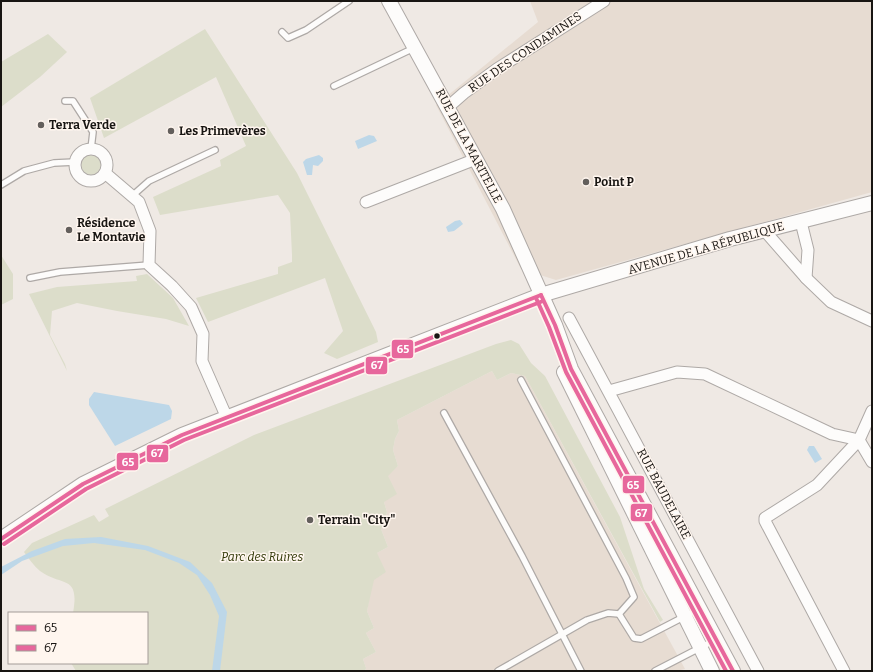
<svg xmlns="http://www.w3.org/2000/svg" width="873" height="672" font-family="Bitter,serif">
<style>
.built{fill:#e7dcd2}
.green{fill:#dcddca}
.water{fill:#bdd7e8}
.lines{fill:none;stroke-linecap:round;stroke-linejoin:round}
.service-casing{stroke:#aea9a6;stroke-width:8}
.minor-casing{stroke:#aea9a6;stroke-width:13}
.tertiary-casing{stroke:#aea9a6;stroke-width:16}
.service{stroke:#fdfcfb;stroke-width:5.5}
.minor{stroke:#fdfcfb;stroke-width:11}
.tertiary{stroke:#fdfcfb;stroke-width:14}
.bus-1-casing{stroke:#fff6ef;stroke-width:7}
.bus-2-casing{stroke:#fff6ef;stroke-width:7}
.bus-1{stroke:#e7679c;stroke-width:4}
.bus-2{stroke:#e7679c;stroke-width:4}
.poi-dot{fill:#635f5c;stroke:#fff6ef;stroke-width:1.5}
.bus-dot{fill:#181512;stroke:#fff6ef;stroke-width:1.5}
.labels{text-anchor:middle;stroke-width:3;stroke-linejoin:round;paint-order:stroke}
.street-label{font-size:12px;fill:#181512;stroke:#fff6ef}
.poi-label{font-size:12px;font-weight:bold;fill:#181512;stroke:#fff6ef;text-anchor:start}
.park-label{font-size:12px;font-style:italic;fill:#2e3503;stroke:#fff6ef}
.line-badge{stroke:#fff6ef;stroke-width:1.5}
.badge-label{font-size:11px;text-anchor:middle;font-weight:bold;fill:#fff}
</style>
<rect width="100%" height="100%" fill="#efe9e4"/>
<g class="built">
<polygon points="530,1 872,1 872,192 556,280 521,269 436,105 538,22"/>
<polygon points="492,371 497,380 511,373 525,376 685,669 676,671 365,671 366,668 363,659 376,652 366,633 374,628 367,611 377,553 388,547 381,529 387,512 384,502 388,475 398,466 393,450 395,439 399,431 397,420"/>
</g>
<g class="green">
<polygon points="205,29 297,173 376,332 378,342 337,359 324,353 343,331 325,278 208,322 196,298 278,274 278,267 292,262 292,255 290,213 278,195 160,215 153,197 221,166 220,160 246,146 216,77 104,138 90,98"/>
<polygon points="48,34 67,52 40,77 1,107 1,62"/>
<circle cx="91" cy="165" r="10"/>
<polygon points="1,255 13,274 13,299 1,305"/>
<polygon points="147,274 173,298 189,326 166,319 117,311 77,303 52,311 50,335 65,364 67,371 29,294 57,287 137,281 136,276"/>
<path d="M 511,340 L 519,344 L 531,363 L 545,376 L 620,517 L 644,589 L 663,620 L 660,622 L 525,376 L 511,373 L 497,380 L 492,371 L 397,420 L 399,431 L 395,439 L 393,450 L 398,466 L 388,476 L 397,494 L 384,502 L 387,512 L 381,529 L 388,547 L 377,553 L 386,572 L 374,580 L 367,611 L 374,628 L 366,633 L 376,652 L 363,659 L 366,668 L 365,671 L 76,671 L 71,663 L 147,663 L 147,613 L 73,613 C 80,574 62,587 40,571 C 34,566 29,559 24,552 L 32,543 L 94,515 L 99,522 L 109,516 L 105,509 L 254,435 L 496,344 Z"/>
</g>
<g class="water">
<polygon points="369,135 374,136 377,141 358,149 355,141"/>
<polygon points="319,155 323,158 323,161 318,166 313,165 312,175 307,175 303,162 306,159"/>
<polygon points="460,220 463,224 454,231 448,232 446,227 455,221"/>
<polygon points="94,392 169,405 172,411 171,419 115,446 89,405 89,399"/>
<polygon points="809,446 814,446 822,459 815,463 807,450"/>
<polygon points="101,537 148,546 190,562 212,583 227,612 220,671 212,671 219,616 210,595 197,575 179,563 145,550 94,543 63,546 22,561 1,575 1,567 32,551 65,539"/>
</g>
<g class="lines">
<g class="service-casing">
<g id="service">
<polyline points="282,32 288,38 306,30 349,1"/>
<polyline points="334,86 414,48"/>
<polyline points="65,101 73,101 93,132 91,149"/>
<polyline points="1,185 24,171 54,163 75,162"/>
<polyline points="132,196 149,181 215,150"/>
<polyline points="30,278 60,272 149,265"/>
<polyline points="444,413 522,556 581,671"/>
<polyline points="619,614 634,638 641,639 699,609"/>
<polyline points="498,671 587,620 608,613 619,614 634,597 626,578 521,380"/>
<polyline points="655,671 715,640"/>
</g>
</g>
<g class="minor-casing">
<g id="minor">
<polyline points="448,107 464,93 497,69 604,1"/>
<circle cx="91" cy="165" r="16"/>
<polyline points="105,173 139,202 150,231 149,265 172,286 191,307 203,334 202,361 227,418"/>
<polyline points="366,202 476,159"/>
<polyline points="801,222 808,250 806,278"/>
<polyline points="764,230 806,278 831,302 872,321"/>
<polyline points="569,318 758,671"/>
<polyline points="609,391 677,372 705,374 832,434 859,440"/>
<polyline points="872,411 859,440 872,462"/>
<polyline points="844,671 765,521 765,518 817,485 859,440"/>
</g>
</g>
<g class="tertiary-casing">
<g id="tertiary">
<polyline points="389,1 503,209 555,325 571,369 733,671"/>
<polyline points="564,372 712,671"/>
<polyline points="1,539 83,484 182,435 541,295 730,239 872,203"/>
</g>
</g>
<use href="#service" class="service"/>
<use href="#minor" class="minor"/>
<use href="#tertiary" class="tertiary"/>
<g class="bus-1-casing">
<g id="bus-1">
<polyline points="541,295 555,325 571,369 733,671"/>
<polyline points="1,539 83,484 182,435 541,295"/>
</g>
</g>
<g class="bus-2-casing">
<g id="bus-2">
<polyline points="536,298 549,327 566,372 726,671"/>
<polyline points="4,544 86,489 184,440 543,301"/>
</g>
</g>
<use href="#bus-1" class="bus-1"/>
<use href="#bus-2" class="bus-2"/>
</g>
<g class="poi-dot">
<circle cx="41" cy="125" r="4"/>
<circle cx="171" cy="131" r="4"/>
<circle cx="586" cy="182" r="4"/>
<circle cx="69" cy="230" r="4"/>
<circle cx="310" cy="520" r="4"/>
</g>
<circle class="bus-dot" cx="437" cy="336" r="3.5"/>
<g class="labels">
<g class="street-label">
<text transform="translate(525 52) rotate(-34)" y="4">RUE DES CONDAMINES</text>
<text transform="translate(469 146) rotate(62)" y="4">RUE DE LA MARITELLE</text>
<text transform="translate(706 248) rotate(-16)" y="4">AVENUE DE LA RÉPUBLIQUE</text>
<text transform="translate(664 494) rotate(62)" y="4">RUE BAUDELAIRE</text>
</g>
<g class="poi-label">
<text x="49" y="129">Terra Verde</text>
<text x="179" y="135">Les Primevères</text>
<text x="594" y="186">Point P</text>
<text x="77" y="227">Résidence<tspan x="77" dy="14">Le Montavie</tspan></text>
<text x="318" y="524">Terrain "City"</text>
</g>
<g class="park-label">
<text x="262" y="561">Parc des Ruires</text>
</g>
</g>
<g class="line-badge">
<rect x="391" y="339" width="23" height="20" rx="4" fill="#e7679c"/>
<rect x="365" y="356" width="23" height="19" rx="4" fill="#e7679c"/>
<rect x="146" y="444" width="23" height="19" rx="4" fill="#e7679c"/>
<rect x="116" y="452" width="23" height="19" rx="4" fill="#e7679c"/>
<rect x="622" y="475" width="23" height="19" rx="4" fill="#e7679c"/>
<rect x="630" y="503" width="23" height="19" rx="4" fill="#e7679c"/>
</g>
<g class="badge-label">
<text x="403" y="353">65</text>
<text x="377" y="369">67</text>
<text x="157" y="457">67</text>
<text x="128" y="466">65</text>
<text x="633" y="489">65</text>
<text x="641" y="517">67</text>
</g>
<rect width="873" height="672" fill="none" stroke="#181512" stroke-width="4"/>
<rect x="8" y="612" width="140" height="52" fill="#fff6ef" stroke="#a39c97"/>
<rect x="16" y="625" width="20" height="6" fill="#e7679c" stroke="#a39c97"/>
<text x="44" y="632" font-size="12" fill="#181512">65</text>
<rect x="16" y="645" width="20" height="6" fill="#e7679c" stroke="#a39c97"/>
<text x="44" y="652" font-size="12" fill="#181512">67</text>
</svg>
